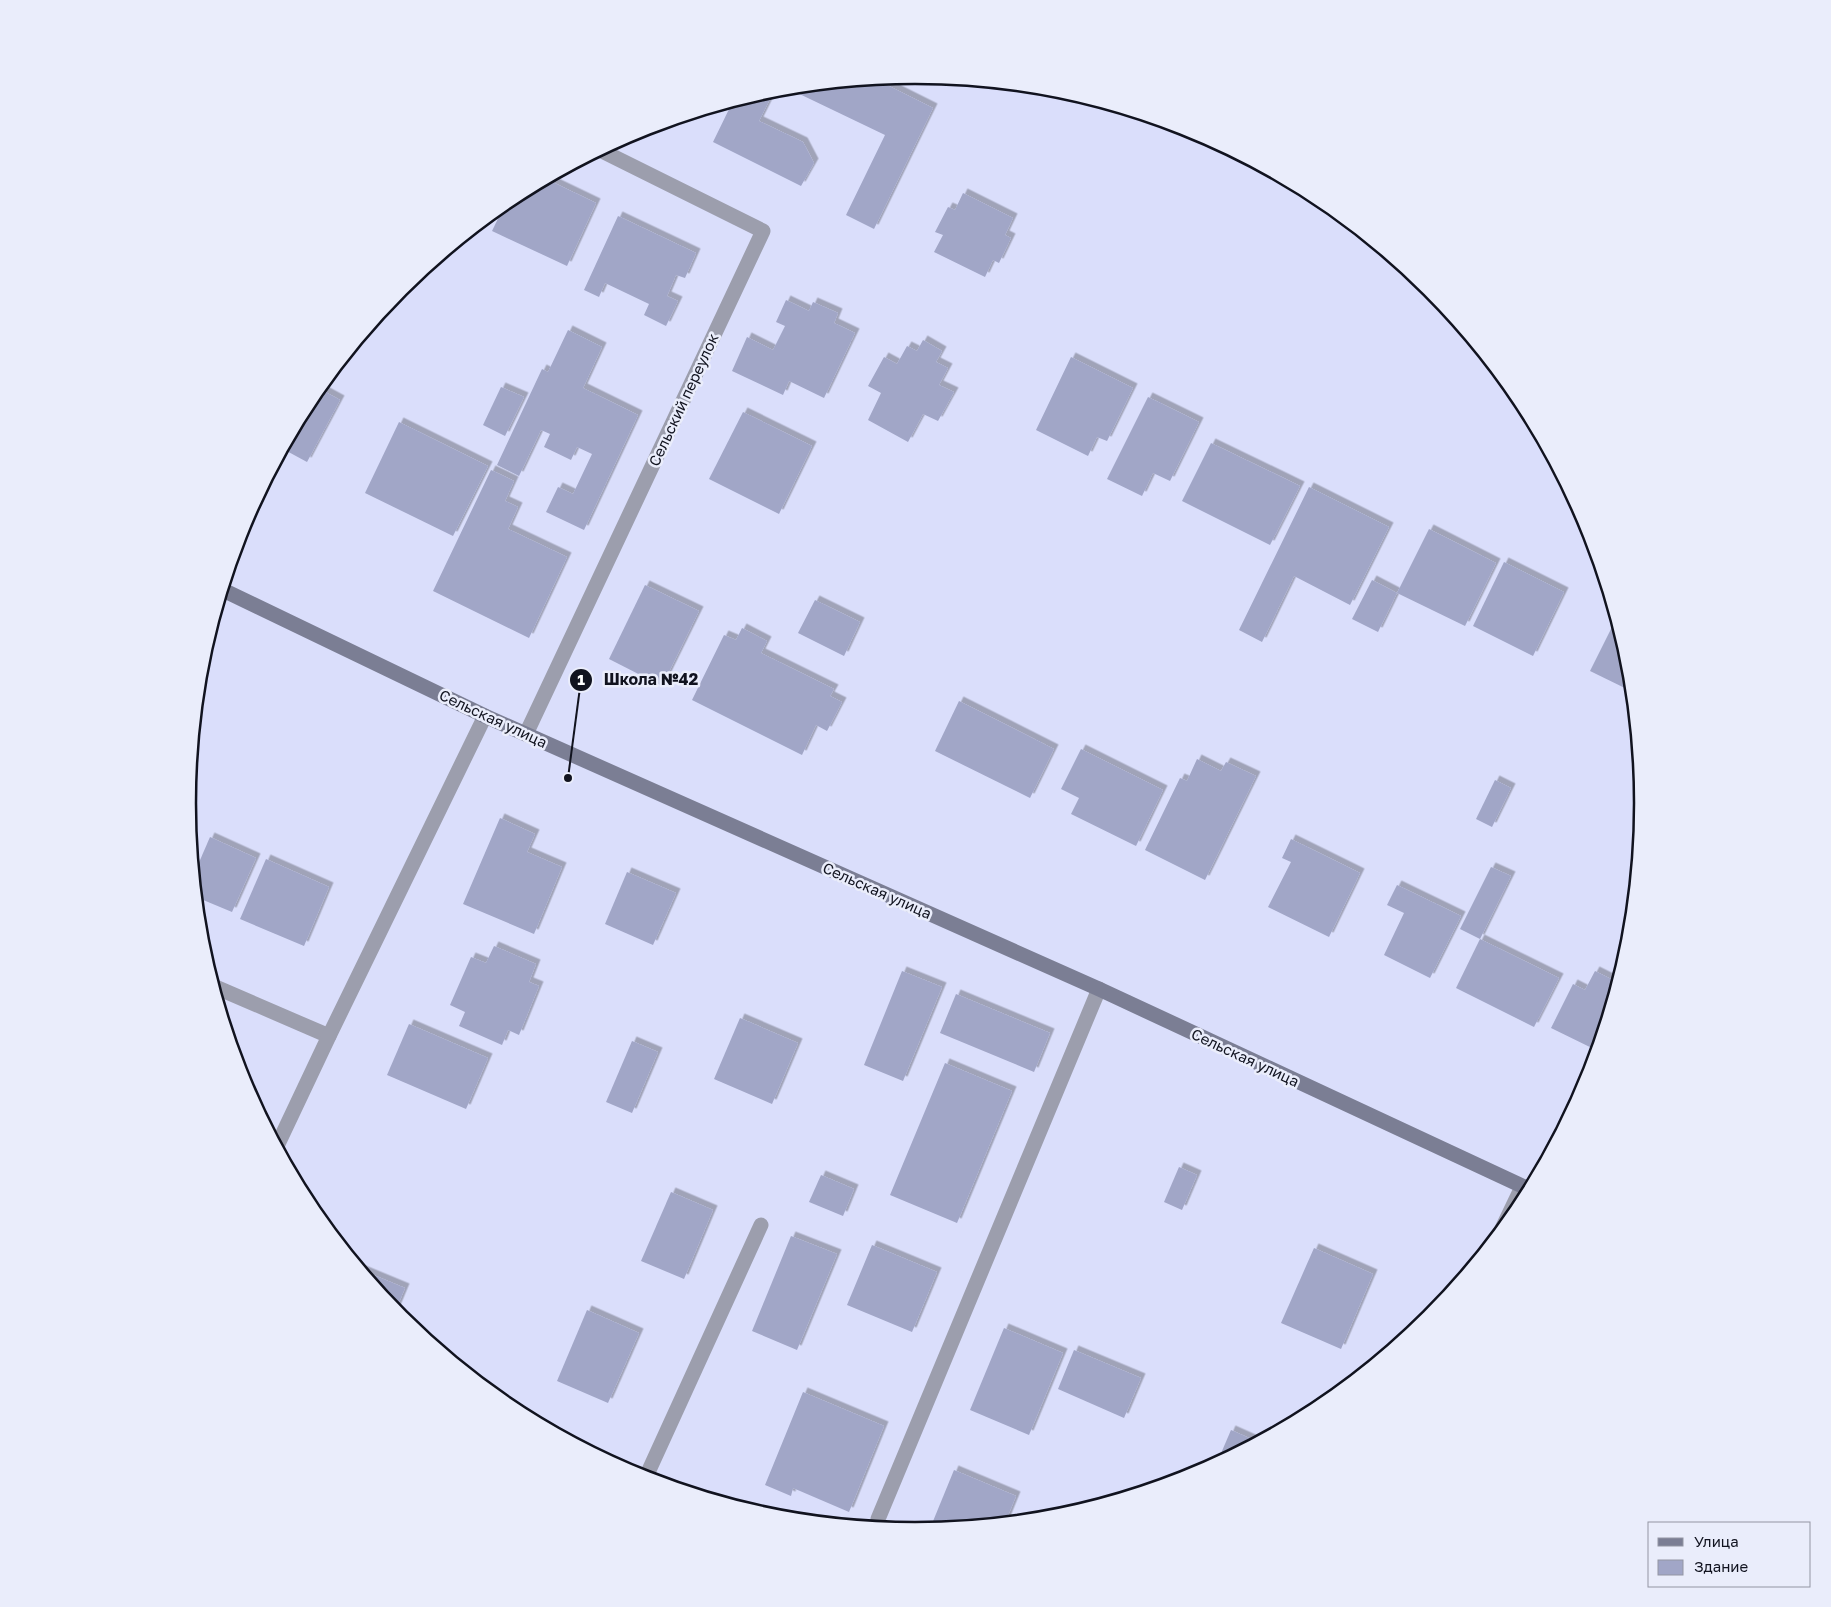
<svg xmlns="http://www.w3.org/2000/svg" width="1831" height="1607" font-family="'Golos Text',sans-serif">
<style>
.building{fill:#a1a6c7;filter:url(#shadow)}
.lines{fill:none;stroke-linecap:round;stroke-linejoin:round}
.service{stroke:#9c9ead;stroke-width:15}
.minor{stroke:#9c9ead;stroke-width:15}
.secondary{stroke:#7b7e94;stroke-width:15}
.labels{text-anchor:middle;stroke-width:5;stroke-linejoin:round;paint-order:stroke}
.street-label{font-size:15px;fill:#11131f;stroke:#eaedfb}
.rim{fill:none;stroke:#11131f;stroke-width:2.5}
.leader{fill:none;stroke:#11131f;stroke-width:2}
.callout-dot{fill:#11131f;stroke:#eaedfb;stroke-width:2}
.mark-label{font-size:15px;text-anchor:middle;font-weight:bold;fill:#fff}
.callout-label{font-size:16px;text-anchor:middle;font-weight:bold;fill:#11131f;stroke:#eaedfb;stroke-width:5;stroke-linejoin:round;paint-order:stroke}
</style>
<defs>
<filter id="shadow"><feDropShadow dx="4.5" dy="-4.5" stdDeviation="0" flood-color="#0004"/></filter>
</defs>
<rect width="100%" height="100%" fill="#dadefb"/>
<g class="building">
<polygon points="875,79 933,108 874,229 846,215 885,135 787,88"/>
<polygon points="775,89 759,121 803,142 814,163 801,186 713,142 733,101"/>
<polygon points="546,179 596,203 567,266 492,231 506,202"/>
<polygon points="963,193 1013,218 1005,235 1011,238 999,263 993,260 985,277 934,252 943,235 935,232 948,207 955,210"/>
<polygon points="618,216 696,253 685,278 676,275 667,296 678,301 666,326 644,315 649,304 605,283 599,297 584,290"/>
<polygon points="786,300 809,311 813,302 838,313 834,323 855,333 824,398 789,381 783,395 732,371 747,337 773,350 785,326 776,322"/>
<polygon points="568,330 602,347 583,388 638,415 584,530 546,512 558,487 573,494 592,454 577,447 571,460 544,447 550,434 541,430 519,476 497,465 542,369 548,372"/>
<polygon points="923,340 942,351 936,362 948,368 939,385 954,392 938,421 923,414 908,442 868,420 881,393 868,386 884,357 897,364 907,346 917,351"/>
<polygon points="1071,357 1133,388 1107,441 1097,437 1088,456 1036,430"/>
<polygon points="501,387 524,397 505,436 483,425"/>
<polygon points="318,388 340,400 307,462 283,449 310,399"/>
<polygon points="1148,397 1199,422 1170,481 1153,473 1142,496 1107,479"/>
<polygon points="743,412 812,446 779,514 709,479"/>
<polygon points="399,422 488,466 453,536 365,493"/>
<polygon points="1211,443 1300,486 1270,545 1182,501"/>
<polygon points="491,470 514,481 505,501 518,507 508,529 567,557 529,638 433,591"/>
<polygon points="1309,487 1389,527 1350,605 1294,576 1262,642 1239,630"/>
<polygon points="1429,529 1496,563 1465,626 1397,593"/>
<polygon points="1504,562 1564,592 1533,656 1473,626"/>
<polygon points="1372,580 1397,593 1378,632 1352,619"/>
<polygon points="645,585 699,611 662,686 609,659"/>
<polygon points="815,600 860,622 844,656 798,633"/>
<polygon points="1617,617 1630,662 1633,692 1590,671"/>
<polygon points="742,628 767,641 761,653 834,689 830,696 842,702 827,731 816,725 802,755 692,700 724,635 736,640"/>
<polygon points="959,701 1054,749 1030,798 935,751"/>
<polygon points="1081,749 1163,790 1136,846 1071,814 1079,798 1061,789"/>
<polygon points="1197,759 1221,771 1226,762 1256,776 1205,880 1145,850 1180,778 1187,781"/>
<polygon points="1495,780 1511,788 1492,827 1476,819"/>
<polygon points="500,818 535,834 527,852 562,867 534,934 463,904"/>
<polygon points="210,837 256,858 232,912 196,897 194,874"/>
<polygon points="1291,839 1360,873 1329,937 1268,907 1291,862 1282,858"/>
<polygon points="266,859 329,887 304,946 240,919"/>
<polygon points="1491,867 1511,876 1480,939 1460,929"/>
<polygon points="627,872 676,893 653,945 605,924"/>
<polygon points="1397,885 1461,916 1430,978 1384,955 1404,913 1387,905"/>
<polygon points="1480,939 1559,978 1534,1027 1456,988"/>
<polygon points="494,946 536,964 529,982 539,986 519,1035 508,1030 502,1045 459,1026 465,1012 450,1005 471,957 486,963"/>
<polygon points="902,971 942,987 903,1081 864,1065"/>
<polygon points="1595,971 1619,983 1598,1051 1551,1028 1573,984 1585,990"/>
<polygon points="956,994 1050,1033 1034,1072 940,1033"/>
<polygon points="740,1018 798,1043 772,1104 714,1079"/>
<polygon points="409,1024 488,1058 466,1109 387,1075"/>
<polygon points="632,1041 658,1052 632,1113 606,1102"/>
<polygon points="945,1063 1012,1091 957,1223 890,1195"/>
<polygon points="1179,1167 1197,1175 1182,1210 1164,1202"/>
<polygon points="821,1175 854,1189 843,1216 809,1202"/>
<polygon points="671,1192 713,1210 684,1279 641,1261"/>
<polygon points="791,1236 837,1254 797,1350 752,1331"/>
<polygon points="872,1245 937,1272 912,1332 847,1305"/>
<polygon points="1314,1248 1373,1274 1341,1349 1281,1323"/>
<polygon points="359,1269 405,1288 395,1312 371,1283"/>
<polygon points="587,1310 639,1333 608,1403 557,1381"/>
<polygon points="1004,1328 1063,1353 1029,1435 970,1410"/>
<polygon points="1074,1350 1141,1378 1124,1418 1058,1389"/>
<polygon points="803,1392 884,1426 849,1512 793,1488 791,1496 765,1485"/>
<polygon points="1231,1430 1258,1442 1216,1465"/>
<polygon points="954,1470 1016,1496 1005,1523 929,1531"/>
</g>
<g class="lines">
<g class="service">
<polyline points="645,1479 761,1225"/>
<polyline points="878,1519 1099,989"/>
</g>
<g class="minor">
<polyline points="526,734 763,231 600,150"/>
<polyline points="213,986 329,1036"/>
<polyline points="277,1146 329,1036 485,716"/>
<polyline points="1498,1237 1522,1187"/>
</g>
<polyline class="secondary" points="223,590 485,716 1099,989 1531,1190"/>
</g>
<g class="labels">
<g class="street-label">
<text transform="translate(684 400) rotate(-65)" y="5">Сельский переулок</text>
<text transform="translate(493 719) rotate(25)" y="5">Сельская улица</text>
<text transform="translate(877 891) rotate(24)" y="5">Сельская улица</text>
<text transform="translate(1245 1058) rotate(25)" y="5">Сельская улица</text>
</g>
</g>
<path d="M0 0H1831V1607H0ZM196 803a719 719 0 1 1 1438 0a719 719 0 1 1-1438 0Z" fill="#eaedfb" fill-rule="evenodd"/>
<path class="rim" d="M196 803a719 719 0 1 1 1438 0a719 719 0 1 1-1438 0Z"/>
<path class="leader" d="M568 778L581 680"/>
<g class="callout-dot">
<circle cx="568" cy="778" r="5"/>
<circle cx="581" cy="680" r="12"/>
</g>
<g class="mark-label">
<text x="581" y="685">1</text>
</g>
<g class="callout-label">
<text x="651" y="685">Школа №42</text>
</g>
<rect x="1648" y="1522" width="162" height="65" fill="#eaedfb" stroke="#9396a3"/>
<rect x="1658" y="1538" width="25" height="8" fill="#7b7e94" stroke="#9396a3"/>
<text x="1694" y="1547" font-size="15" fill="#11131f">Улица</text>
<rect x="1658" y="1560" width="25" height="15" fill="#a1a6c7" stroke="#9396a3"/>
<text x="1694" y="1572" font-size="15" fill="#11131f">Здание</text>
</svg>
